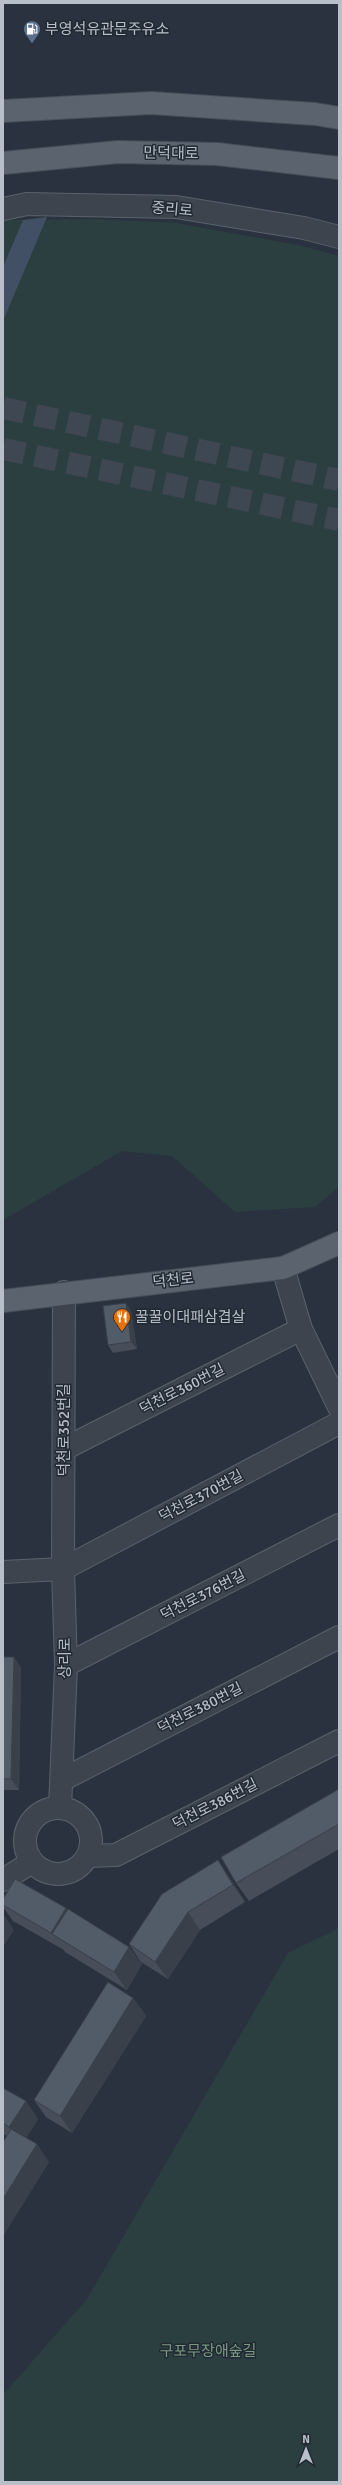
<svg xmlns="http://www.w3.org/2000/svg" width="342" height="2485" font-family="Signika,'Noto Sans KR',sans-serif">
<style>
.green{fill:#2c3f40}
.water{fill:#415065}
.lines{fill:none;stroke-linecap:round;stroke-linejoin:round}
.highway-tunnel{stroke:#3f4753;stroke-width:22;stroke-dasharray:22 11;stroke-linecap:butt}
.minor-casing{stroke:#5a626c;stroke-width:24}
.major-casing{stroke:#464d57;stroke-width:24}
.minor{stroke:#3d444e;stroke-width:22}
.major{stroke:#5b636e;stroke-width:22}
.wall{fill:#474e59}
.shaded-wall{fill:#394049}
.building{fill:#525b68;stroke:#394049}
.labels{text-anchor:middle;stroke-width:3;stroke-linejoin:round;paint-order:stroke}
.poi-label{font-size:15px;fill:#b9bfc9;stroke:#212933;text-anchor:start}
.street-label{font-size:15px;fill:#b9bfc9;stroke:#212933}
.park-label{font-size:15px;fill:#7a9b82;stroke:#212933}
</style>
<rect width="100%" height="100%" fill="#29323e"/>
<g class="green">
<polygon points="93,219 177,223 303,246 339,256 339,1187 315,1207 235,1212 172,1156 122,1151 3,1220 3,220"/>
<polygon points="339,1928 339,2482 3,2482 3,2395 87,2299 288,1953"/>
</g>
<polygon class="water" points="47,217 3,321 3,267 23,220"/>
<g class="lines">
<g class="highway-tunnel">
<polyline points="3,408 339,480"/>
<polyline points="3,449 339,520"/>
</g>
<g class="minor-casing">
<g id="minor">
<polyline points="3,209 27,204 176,207 304,228 339,237"/>
<polyline points="283,1268 301,1329 339,1407"/>
<polyline points="64,1292 63,1569 339,1423"/>
<polyline points="64,1449 301,1329"/>
<polyline points="3,1572 63,1569 66,1665 60,1808"/>
<polyline points="66,1665 339,1525"/>
<polyline points="62,1780 339,1637"/>
<circle cx="58" cy="1841" r="33"/>
<polyline points="88,1856 116,1855 339,1741"/>
<polyline points="3,1880 32,1862"/>
</g>
</g>
<g class="major-casing">
<g id="major">
<polyline points="3,111 151,103 315,114 339,118"/>
<polyline points="3,163 118,152 217,154 339,168"/>
<polyline points="3,1301 283,1268 339,1243"/>
</g>
</g>
<use href="#minor" class="minor"/>
<use href="#major" class="major"/>
</g>
<g class="wall">
<polygon points="131,1311 137,1349 113,1353 108,1345"/>
<polygon points="3,1657 14,1657 21,1668 19,1790 3,1790"/>
<polygon points="339,1789 339,1849 249,1901 236,1883"/>
<polygon points="230,1878 245,1902 200,1930 168,1979 141,1962 129,1944"/>
<polygon points="3,1899 66,1908 67,1910 129,1947 142,1964 127,1990 65,1952 64,1950 13,1921 3,1907"/>
<polygon points="133,1998 146,2016 72,2133 46,2117 34,2100"/>
<polygon points="3,2088 26,2101 38,2119 26,2138 49,2162 3,2236 3,2142 7,2136 3,2134"/>
</g>
<g class="shaded-wall">
<polygon points="126,1303 131,1311 137,1349 131,1342"/>
<polygon points="14,1657 21,1668 19,1790 11,1779"/>
<polygon points="218,1860 230,1878 245,1902 233,1885"/>
<polygon points="66,1908 78,1926 52,1934 64,1951 51,1933"/>
<polygon points="188,1912 200,1930 168,1979 155,1962"/>
<polygon points="3,1914 14,1930 3,1947"/>
<polygon points="129,1947 142,1964 127,1990 114,1972"/>
<polygon points="133,1998 146,2016 72,2133 60,2116"/>
<polygon points="26,2101 38,2119 22,2145 9,2127"/>
<polygon points="37,2144 49,2162 3,2236 3,2199"/>
</g>
<g class="building">
<polygon points="126,1303 131,1342 108,1345 103,1306"/>
<polygon points="3,1657 14,1657 11,1779 3,1779"/>
<polygon points="339,1789 339,1824 236,1883 221,1857"/>
<polygon points="218,1860 233,1885 188,1912 155,1962 129,1944 162,1894"/>
<polygon points="15,1879 66,1908 51,1933 3,1905 3,1899"/>
<polygon points="68,1909 129,1947 114,1972 52,1934"/>
<polygon points="108,1982 133,1998 60,2116 34,2100"/>
<polygon points="3,2088 26,2101 9,2127 3,2123"/>
<polygon points="11,2129 37,2144 3,2199 3,2142"/>
</g>
<defs>
<g id="fuel-pin" transform="scale(0.9)"><path d="M0 17L-7.5 6A9.5 9.5 0 1 1 7.5 6Z" fill="#5c6f8a" stroke="#212933"/><path d="M-5.5-6h7V0h2V4h1.3V-2.5L3-4.5l.8-.8L6-3V5H2.5V1h-1V6h-7ZM-4.2-4.7v3.2H.2V-4.7Z" fill="#fff"/></g>
<g id="restaurant-pin" transform="scale(0.9)"><path d="M0 17L-7.5 6A9.5 9.5 0 1 1 7.5 6Z" fill="#e8710a" stroke="#212933"/><path d="M-5-6h1v4h1v-4h1v4h1v-4h1v5L-1.5 .5V6h-2V.5L-5-1ZM5-6V6H3V1.5H1.5Q1.5-4 5-6Z" fill="#fff"/></g>
</defs>
<g fill-rule="evenodd">
<use href="#fuel-pin" x="32" y="29"/>
<use href="#restaurant-pin" x="122" y="1317"/>
</g>
<g class="labels">
<g class="poi-label">
<text x="45" y="34">부영석유관문주유소</text>
<text x="135" y="1322">꿀꿀이대패삼겹살</text>
</g>
<g class="street-label">
<text transform="translate(171 153) rotate(1)" y="5">만덕대로</text>
<text transform="translate(172 209) rotate(5)" y="5">중리로</text>
<text transform="translate(173 1280) rotate(-6)" y="5">덕천로</text>
<text transform="translate(182 1389) rotate(-27)" y="5">덕천로360번길</text>
<text transform="translate(64 1430) rotate(-90)" y="5">덕천로352번길</text>
<text transform="translate(201 1496) rotate(-28)" y="5">덕천로370번길</text>
<text transform="translate(203 1595) rotate(-27)" y="5">덕천로376번길</text>
<text transform="translate(65 1658) rotate(-90)" y="5">상리로</text>
<text transform="translate(200 1708) rotate(-27)" y="5">덕천로380번길</text>
<text transform="translate(215 1804) rotate(-27)" y="5">덕천로386번길</text>
</g>
<g class="park-label">
<text x="208" y="2356">구포무장애숲길</text>
</g>
</g>
<rect width="342" height="2485" fill="none" stroke="#b9bfc9" stroke-width="8"/>
<g transform="translate(306 2449)" stroke="#212933" stroke-width="3" paint-order="stroke">
<path d="M0-3L7 15L0 10L-7 15Z" fill="#b9bfc9"/>
<text y="-6" font-size="11" font-weight="bold" text-anchor="middle" fill="#b9bfc9">N</text>
</g>
</svg>
